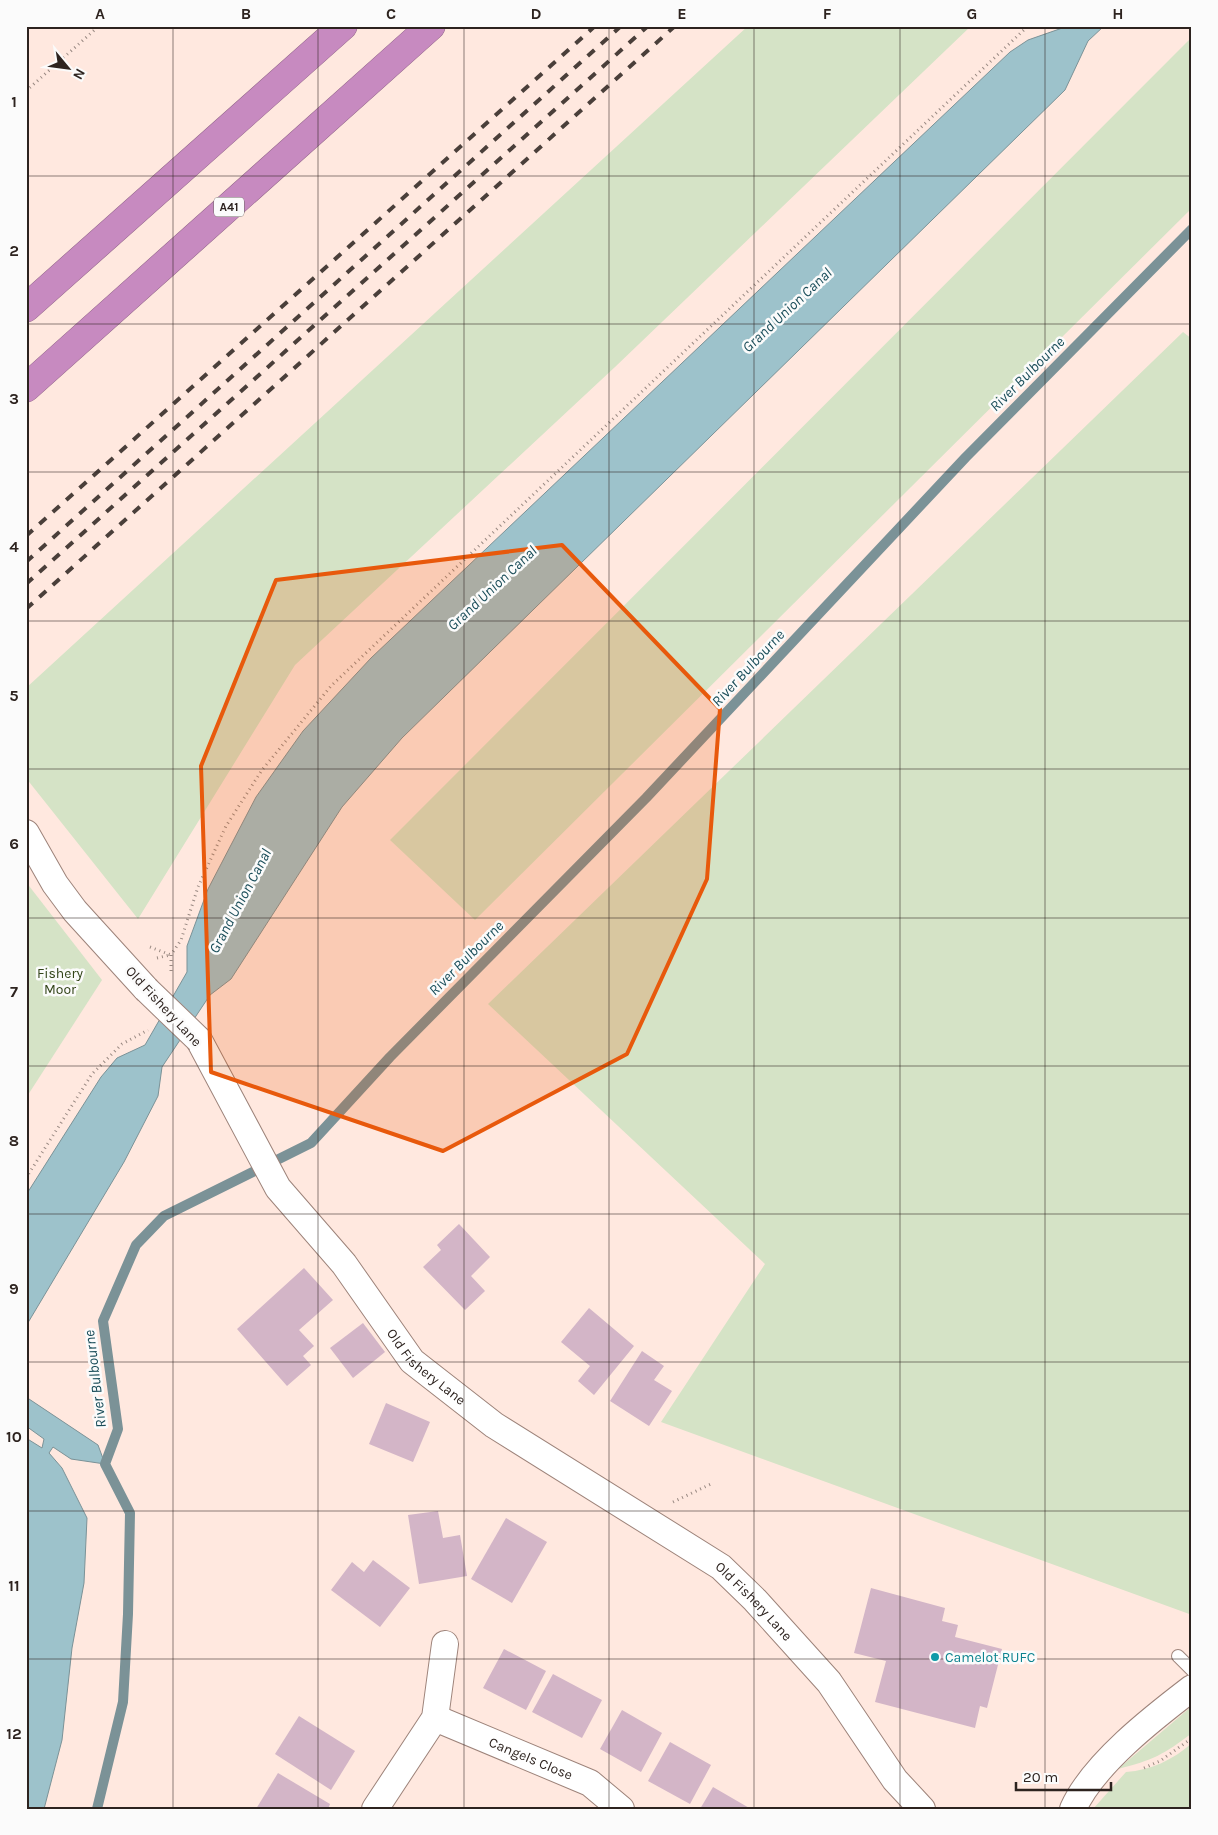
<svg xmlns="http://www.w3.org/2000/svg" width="1218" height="1835" font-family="Karla,sans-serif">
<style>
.green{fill:#d5e3c6}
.water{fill:#9dc2cb;stroke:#7b9297}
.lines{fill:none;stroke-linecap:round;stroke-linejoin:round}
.stream{stroke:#7b9297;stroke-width:10}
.building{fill:#d3b5c7}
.lane-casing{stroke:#9d837a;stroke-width:14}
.street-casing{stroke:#9d837a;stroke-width:28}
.highway-casing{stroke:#916688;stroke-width:29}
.path{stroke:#998982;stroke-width:3;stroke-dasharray:1 4;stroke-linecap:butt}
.lane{stroke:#fff;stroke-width:12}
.street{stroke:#fff;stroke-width:26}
.highway{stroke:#c78ac0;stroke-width:28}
.rail{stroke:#4a3f3a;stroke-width:4;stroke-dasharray:9 9;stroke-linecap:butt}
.street-bridge-casing{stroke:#9d837a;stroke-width:28;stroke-linecap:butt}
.street-bridge{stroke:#fff;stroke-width:26}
.marked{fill:#e8590c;fill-opacity:0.2;stroke:#e8590c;stroke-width:4;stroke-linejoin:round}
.grid{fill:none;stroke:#2d231f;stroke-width:1;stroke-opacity:0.55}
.culture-dot{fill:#0f9aa8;stroke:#fbfbfb;stroke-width:2}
.labels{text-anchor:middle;stroke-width:5;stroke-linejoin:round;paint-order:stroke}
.shield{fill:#fbfbfb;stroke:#6b6461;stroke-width:1}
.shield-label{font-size:12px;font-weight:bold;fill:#2d231f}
.park-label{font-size:14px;fill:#324418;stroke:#fbfbfb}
.street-label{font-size:14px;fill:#2d231f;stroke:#fbfbfb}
.culture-label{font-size:14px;fill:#0d838f;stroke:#fbfbfb;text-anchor:start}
.water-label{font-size:15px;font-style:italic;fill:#1b4e5a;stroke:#fbfbfb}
.neatline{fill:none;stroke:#2d231f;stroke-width:2}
.grid-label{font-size:16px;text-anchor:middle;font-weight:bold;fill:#2d231f}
</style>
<rect width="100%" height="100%" fill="#ffe8df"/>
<g class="green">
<polygon points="748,26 971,26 615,367 295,665 138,919 26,778 26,688"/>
<polygon points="1192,37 1192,208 475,920 390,840"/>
<polygon points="1183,332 1192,339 1192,1615 661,1422 765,1264 488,1004"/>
<polygon points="26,882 102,980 26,1098"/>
<path d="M 1192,1706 L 1192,1733 C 1163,1755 1153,1760 1118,1769 Z"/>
<path d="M 1192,1743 L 1192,1809 L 1093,1809 L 1126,1772 C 1151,1770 1173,1760 1192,1743 Z"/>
</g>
<g class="water">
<polygon points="1068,26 1104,26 1088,41 1065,90 402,738 342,807 231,979 210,995 162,1067 158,1096 124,1162 26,1326 26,1195 101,1077 117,1058 145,1045 187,972 187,946 208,889 256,797 303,731 371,658 1010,52 1028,40"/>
<polygon points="26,1397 98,1445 105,1464 71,1459 53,1447 49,1453 62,1468 87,1518 84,1583 72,1648 62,1740 44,1809 26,1809 26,1438 42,1448 44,1439 26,1426"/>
</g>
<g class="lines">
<polyline class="stream" points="97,1809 123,1702 128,1614 130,1513 105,1464 118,1429 103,1321 136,1245 164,1216 311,1143 390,1057 646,798 966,457 1192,229"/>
</g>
<g class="building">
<polygon points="459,1224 490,1257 471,1276 485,1291 465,1310 423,1267 441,1250 437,1245"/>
<polygon points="304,1268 333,1300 299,1330 314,1346 303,1356 311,1365 287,1386 237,1329"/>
<polygon points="589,1308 634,1346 594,1395 578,1381 590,1366 561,1342"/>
<polygon points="363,1323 385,1352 353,1378 330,1348"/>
<polygon points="642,1351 664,1366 654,1380 672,1391 649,1426 610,1401"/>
<polygon points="386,1403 430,1422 413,1462 369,1444"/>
<polygon points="438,1511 443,1538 460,1535 467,1576 419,1584 408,1515"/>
<polygon points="506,1518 547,1542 512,1603 471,1579"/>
<polygon points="373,1560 410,1588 380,1627 331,1590 352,1562 364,1572"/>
<polygon points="871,1588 945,1608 942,1621 958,1625 955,1637 1002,1649 987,1708 980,1706 975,1728 875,1702 886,1661 854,1653"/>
<polygon points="504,1649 546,1671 526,1710 483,1688"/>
<polygon points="553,1674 602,1700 582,1738 532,1712"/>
<polygon points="622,1710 662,1733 641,1772 600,1749"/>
<polygon points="299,1716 355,1751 331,1790 275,1754"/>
<polygon points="670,1742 711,1765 690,1804 648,1781"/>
<polygon points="278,1773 330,1804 328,1809 256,1809"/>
<polygon points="713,1787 751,1809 700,1809"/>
</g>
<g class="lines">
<g class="lane-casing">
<polyline id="lane" points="1178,1656 1192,1670"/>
</g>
<g class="street-casing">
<g id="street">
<polyline points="26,833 55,884 75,911 146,989"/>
<path id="s1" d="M 199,1040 L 278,1188 L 344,1264 L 412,1361 L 494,1425 L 721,1567 L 755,1600 L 829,1682 L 895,1780 L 922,1809"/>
<path id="s2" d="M 435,1718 L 590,1783 L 621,1809"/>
<polyline points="375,1809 435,1718 445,1644"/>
<path d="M 1073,1809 C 1093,1764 1154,1717 1192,1688"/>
</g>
</g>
<g class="highway-casing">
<g id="highway">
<polyline points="26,308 343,26"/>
<polyline points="26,388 431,26"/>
</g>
</g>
<g class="path">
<polyline points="26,91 99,26"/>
<polyline points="150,947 171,955"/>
<polyline points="157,958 170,955"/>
<polyline points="171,971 171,955 181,940 198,887 226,826 262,770 331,686 1028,26"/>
<polyline points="26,1178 92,1074 122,1044 148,1030"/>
<polyline points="673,1502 711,1484"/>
<polyline points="1144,1768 1160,1761 1192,1738"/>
</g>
<use href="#lane" class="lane"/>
<use href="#street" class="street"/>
<use href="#highway" class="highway"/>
<g class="rail">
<polyline points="26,536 595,26"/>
<polyline points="26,562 621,26"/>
<polyline points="26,584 648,26"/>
<polyline points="26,609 675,26"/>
</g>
<g class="street-bridge-casing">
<polyline id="street-bridge" points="146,989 199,1040"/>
</g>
<use href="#street-bridge" class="street-bridge"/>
</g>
<path class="marked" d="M 562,545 L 720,709 L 707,879 L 627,1054 L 443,1151 L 211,1072 L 201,766 L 276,580 Z"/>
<path class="grid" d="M 173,26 L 173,1809M 318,26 L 318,1809M 464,26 L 464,1809M 609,26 L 609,1809M 754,26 L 754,1809M 900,26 L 900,1809M 1045,26 L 1045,1809M 26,176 L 1192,176M 26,324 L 1192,324M 26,472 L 1192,472M 26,621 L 1192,621M 26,769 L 1192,769M 26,918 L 1192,918M 26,1066 L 1192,1066M 26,1214 L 1192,1214M 26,1362 L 1192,1362M 26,1511 L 1192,1511M 26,1659 L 1192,1659"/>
<circle class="culture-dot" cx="935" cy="1657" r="5"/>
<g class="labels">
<rect class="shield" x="214" y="197.5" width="30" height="19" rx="4"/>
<g class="shield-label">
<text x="229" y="211">A41</text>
</g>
<g class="park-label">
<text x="60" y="978">Fishery<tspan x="60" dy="16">Moor</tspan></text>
</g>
<g class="street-label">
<text transform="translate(164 1006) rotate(47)" y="5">Old Fishery Lane</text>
<text dy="5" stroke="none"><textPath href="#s1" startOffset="401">Old Fishery Lane</textPath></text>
<text dy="5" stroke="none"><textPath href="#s1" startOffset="806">Old Fishery Lane</textPath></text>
<text dy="5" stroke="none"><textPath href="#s2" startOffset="104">Cangels Close</textPath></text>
</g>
<g class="culture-label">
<text x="945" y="1662">Camelot RUFC</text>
</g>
<g class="water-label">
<text transform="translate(787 310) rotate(-43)" y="5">Grand Union Canal</text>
<text transform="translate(1027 374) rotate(-45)" y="5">River Bulbourne</text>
<text transform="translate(492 588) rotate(-43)" y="5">Grand Union Canal</text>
<text transform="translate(748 668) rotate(-47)" y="5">River Bulbourne</text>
<text transform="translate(240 901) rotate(-62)" y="5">Grand Union Canal</text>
<text transform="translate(466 958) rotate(-45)" y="5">River Bulbourne</text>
<text transform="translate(95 1379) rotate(-97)" y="5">River Bulbourne</text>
</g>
</g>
<rect width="1218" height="1835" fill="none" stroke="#fbfbfb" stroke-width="55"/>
<g transform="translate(68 68) rotate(119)" stroke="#fbfbfb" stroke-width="4" paint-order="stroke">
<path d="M0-4L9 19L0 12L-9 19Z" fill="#2d231f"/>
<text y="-8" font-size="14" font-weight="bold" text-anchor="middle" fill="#2d231f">N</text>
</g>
<path d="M1016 1782v8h95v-8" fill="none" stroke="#2d231f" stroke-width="2.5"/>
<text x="1023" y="1782" font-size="15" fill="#2d231f" stroke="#fbfbfb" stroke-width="4" paint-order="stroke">20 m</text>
<rect x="28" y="28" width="1162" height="1780" class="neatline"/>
<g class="grid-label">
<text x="100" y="19">A</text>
<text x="246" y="19">B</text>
<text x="391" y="19">C</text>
<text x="536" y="19">D</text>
<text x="682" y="19">E</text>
<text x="827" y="19">F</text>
<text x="972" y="19">G</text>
<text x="1118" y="19">H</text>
<text x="14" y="107">1</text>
<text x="14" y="256">2</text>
<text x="14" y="404">3</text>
<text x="14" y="552">4</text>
<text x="14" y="701">5</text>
<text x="14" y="849">6</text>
<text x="14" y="997">7</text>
<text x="14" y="1146">8</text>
<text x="14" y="1294">9</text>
<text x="14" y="1442">10</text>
<text x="14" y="1591">11</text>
<text x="14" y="1739">12</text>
</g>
</svg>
